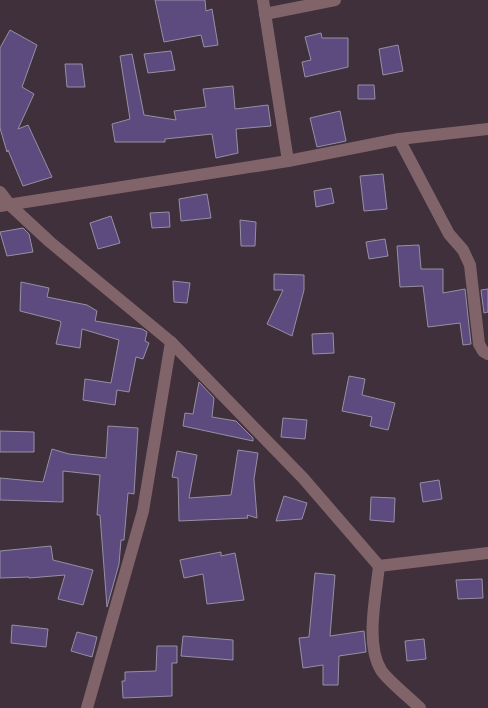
<svg xmlns="http://www.w3.org/2000/svg" width="488" height="708" font-family="'PT Sans Narrow',sans-serif">
<style>
.building{fill:#5d4a7e;stroke:#9690a3}
.lines{fill:none;stroke-linecap:round;stroke-linejoin:round}
.minor{stroke:#816469;stroke-width:12}
</style>
<rect width="100%" height="100%" fill="#3f303c"/>
<g class="building">
<polygon points="155,0 205,0 206,11 212,9 218,45 204,47 201,35 164,42"/>
<polygon points="10,30 37,45 22,87 34,94 18,129 28,125 52,177 23,186 8,150 7,152 0,128 0,48"/>
<polygon points="321,33 322,38 348,38 348,67 305,77 302,62 311,60 305,37"/>
<polygon points="398,45 403,71 383,75 379,49"/>
<polygon points="171,51 175,70 148,73 144,54"/>
<polygon points="132,54 144,115 176,120 174,111 206,107 203,89 233,86 235,109 268,105 271,126 236,129 238,153 216,158 212,134 165,139 165,142 115,142 112,124 130,119 120,56"/>
<polygon points="65,64 82,64 85,87 67,87"/>
<polygon points="358,85 374,85 375,99 358,99"/>
<polygon points="340,111 346,141 317,147 310,118"/>
<polygon points="383,174 387,209 364,211 360,176"/>
<polygon points="331,188 334,203 316,207 314,191"/>
<polygon points="207,194 211,218 181,221 179,199"/>
<polygon points="169,212 170,227 152,228 150,213"/>
<polygon points="111,216 120,243 98,249 90,223"/>
<polygon points="240,220 256,222 255,246 241,246"/>
<polygon points="23,228 29,234 33,252 7,256 0,232"/>
<polygon points="385,239 388,256 369,259 366,242"/>
<polygon points="419,245 421,269 443,269 443,293 465,289 471,344 463,345 460,323 428,327 423,286 400,287 397,246"/>
<polygon points="274,274 304,275 304,290 292,336 267,324 283,290 274,290"/>
<polygon points="173,281 190,283 187,303 174,302"/>
<polygon points="21,282 49,288 47,297 87,305 97,311 95,321 142,329 147,332 145,341 149,343 143,359 136,357 129,392 117,390 115,405 83,400 85,379 111,383 119,340 82,329 80,348 56,344 61,323 60,321 20,311"/>
<polygon points="488,289 488,312 484,313 481,290"/>
<polygon points="333,333 334,353 313,354 312,334"/>
<polygon points="349,376 365,379 362,395 395,403 388,430 370,426 372,417 342,411"/>
<polygon points="199,382 214,398 212,417 236,421 253,438 253,441 183,426 185,413 193,414"/>
<polygon points="283,418 307,420 305,439 281,437"/>
<polygon points="108,426 138,428 134,494 128,493 124,540 121,540 119,564 107,607 100,515 97,515 100,475 63,471 63,502 0,500 0,478 43,482 52,449 69,454 106,458"/>
<polygon points="0,431 34,432 34,452 0,452"/>
<polygon points="238,450 258,453 254,479 257,518 247,515 248,518 179,521 178,478 172,477 177,451 197,455 189,498 231,495"/>
<polygon points="439,480 442,499 423,502 420,483"/>
<polygon points="284,496 307,503 302,519 276,521"/>
<polygon points="371,497 395,498 394,522 370,520"/>
<polygon points="51,546 53,560 93,570 83,605 58,599 65,575 29,578 29,577 0,578 0,551"/>
<polygon points="221,552 221,556 235,553 244,600 207,604 203,574 184,578 180,560"/>
<polygon points="315,573 335,575 330,636 364,631 366,652 339,656 338,685 323,685 323,665 303,668 299,638 309,637"/>
<polygon points="482,579 483,598 458,599 456,580"/>
<polygon points="12,625 48,629 46,647 11,643"/>
<polygon points="77,632 97,637 92,657 71,651"/>
<polygon points="183,636 233,640 233,660 181,656"/>
<polygon points="424,639 426,659 407,661 405,641"/>
<polygon points="157,646 177,646 177,663 172,663 172,696 123,698 122,681 125,681 125,672 156,671"/>
</g>
<g class="lines">
<g class="minor">
<polyline points="263,0 288,161"/>
<polyline points="265,14 335,0"/>
<polyline points="399,139 449,234 463,250 470,265 479,344 483,351 488,354"/>
<path d="M 0,192 L 10,205 L 50,242 L 171,342 L 303,478 L 379,566 C 376,596 365,644 381,670 C 387,680 410,698 420,708"/>
<polyline points="0,206 288,161 399,139 488,129"/>
<polyline points="379,566 488,553"/>
<polyline points="87,708 143,511 171,342"/>
</g>
</g>
</svg>
